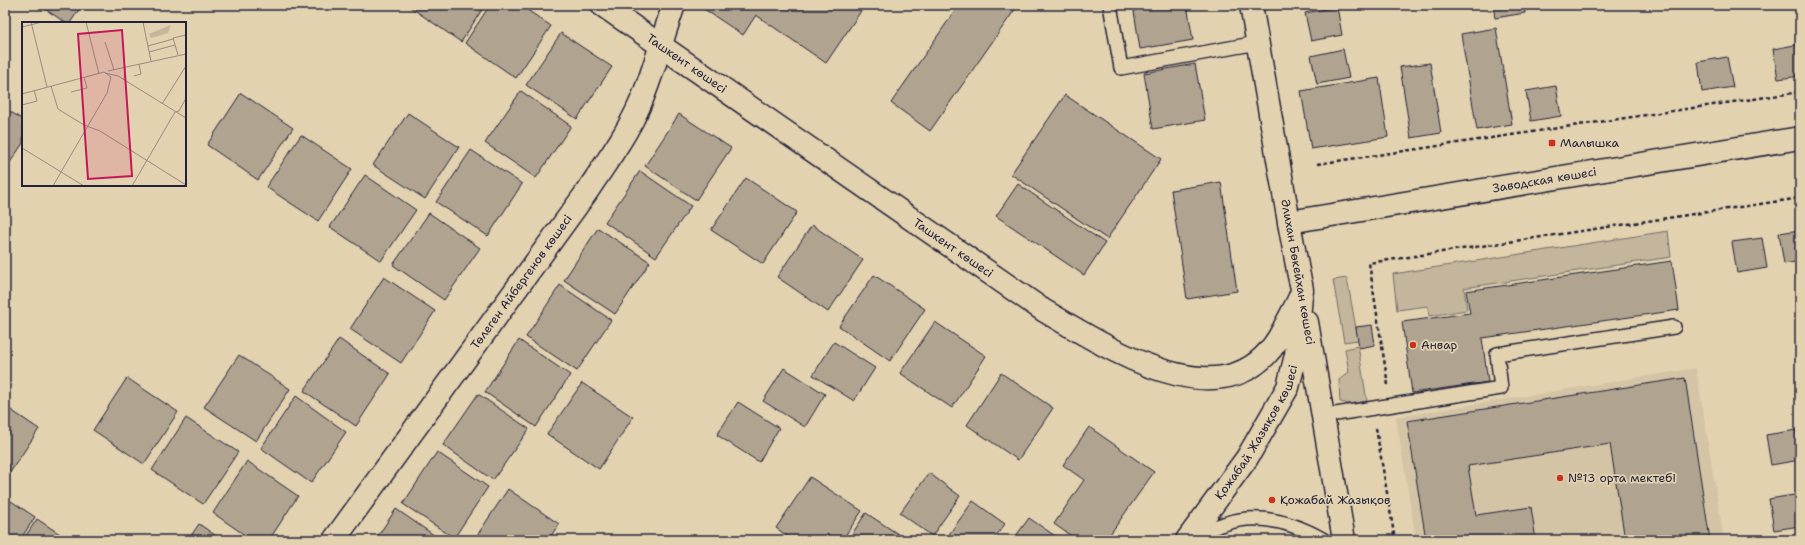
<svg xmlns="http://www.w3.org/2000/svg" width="1805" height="545" font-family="'Shantell Sans',sans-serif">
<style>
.built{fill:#d4c4a6}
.green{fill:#c4b69c;stroke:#736c6c}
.building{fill:#b0a491;stroke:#22223b}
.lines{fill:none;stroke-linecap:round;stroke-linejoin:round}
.lane-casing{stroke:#22223b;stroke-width:16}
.street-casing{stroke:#22223b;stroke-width:25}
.secondary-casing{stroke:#22223b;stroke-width:25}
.path{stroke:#22223b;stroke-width:2.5;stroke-dasharray:4 3;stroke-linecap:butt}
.lane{stroke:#e3d2af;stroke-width:13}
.street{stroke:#e3d2af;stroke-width:22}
.secondary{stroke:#e3d2af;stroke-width:22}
.poi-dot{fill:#c8321e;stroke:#e3d2af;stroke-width:1.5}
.labels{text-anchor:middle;stroke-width:3.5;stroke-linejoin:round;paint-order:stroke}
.street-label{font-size:12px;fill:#22223b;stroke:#e3d2af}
.poi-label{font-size:12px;fill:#22223b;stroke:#e3d2af;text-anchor:start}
.inset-road{fill:none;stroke:#968c81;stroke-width:1}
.view{fill:#c2185b;fill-opacity:0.15;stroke:#c2185b;stroke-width:2}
.inset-edge{fill:none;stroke:#22223b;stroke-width:2}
</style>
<rect width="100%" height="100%" fill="#e3d2af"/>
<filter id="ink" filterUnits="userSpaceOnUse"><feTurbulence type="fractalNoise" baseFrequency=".025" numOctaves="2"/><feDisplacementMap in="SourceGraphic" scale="8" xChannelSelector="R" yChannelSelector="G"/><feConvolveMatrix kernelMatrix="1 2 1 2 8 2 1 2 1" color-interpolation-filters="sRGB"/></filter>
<g filter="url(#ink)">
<polygon class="built" points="1696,368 1724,540 1416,540 1396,417"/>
<g class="green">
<polygon points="1668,231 1671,257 1464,288 1467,310 1429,316 1428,306 1397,310 1393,274"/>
<polygon points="1347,278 1358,340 1344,342 1333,280"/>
<polygon points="1358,346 1367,401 1350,404 1340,402 1339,380 1349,372 1345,349"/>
</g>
<g class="building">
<polygon points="39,5 82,5 70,23 66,23"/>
<polygon points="411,5 485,5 461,42 410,7"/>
<polygon points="490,5 520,5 551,26 516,78 465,43"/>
<polygon points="698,5 865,5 826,63 756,15 743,35"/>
<polygon points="959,5 1018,5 930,131 891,103"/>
<polygon points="1133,5 1187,5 1193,40 1140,49"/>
<polygon points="1493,5 1524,5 1525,13 1495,18"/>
<polygon points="1337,7 1342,35 1311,41 1305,13"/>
<polygon points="1496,28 1512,124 1477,130 1461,34"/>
<polygon points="561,33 612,67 577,119 526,85"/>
<polygon points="1800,44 1800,76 1778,79 1773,49"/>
<polygon points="1343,49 1349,78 1317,84 1311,56"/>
<polygon points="1727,57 1733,87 1702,92 1698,62"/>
<polygon points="1430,63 1441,133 1411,138 1400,67"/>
<polygon points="1195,64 1205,120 1153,129 1144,73"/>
<polygon points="1379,78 1388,137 1311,149 1301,91"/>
<polygon points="1556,86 1561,116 1531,121 1526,91"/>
<polygon points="521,91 571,126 536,178 485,143"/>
<polygon points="241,93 293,128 258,180 207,145"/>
<polygon points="1065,95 1161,159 1107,239 1011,174"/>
<polygon points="5,108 23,120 23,143 5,170"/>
<polygon points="408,113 459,147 425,199 373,165"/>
<polygon points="679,114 731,148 696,200 645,166"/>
<polygon points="301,135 352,169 318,221 266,187"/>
<polygon points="471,150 522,184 488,236 436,202"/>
<polygon points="640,171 691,206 656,257 605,222"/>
<polygon points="365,175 416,210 381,261 330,227"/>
<polygon points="746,178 797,212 763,264 711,230"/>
<polygon points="1221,182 1237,291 1187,299 1171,190"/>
<polygon points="1018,184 1105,243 1084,275 996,216"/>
<polygon points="429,213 480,248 444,300 393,265"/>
<polygon points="812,225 863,260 828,312 777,277"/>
<polygon points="598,228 650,262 615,314 564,280"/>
<polygon points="1800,230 1800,261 1784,264 1779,233"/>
<polygon points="1762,238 1767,268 1737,273 1732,242"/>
<polygon points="1672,261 1679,310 1482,338 1488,382 1412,393 1402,322 1470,313 1466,291"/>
<polygon points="874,275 925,309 890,361 839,326"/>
<polygon points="384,277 435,311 401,363 350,329"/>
<polygon points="560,285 611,320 577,371 526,337"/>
<polygon points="935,322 986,356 952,408 900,373"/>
<polygon points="1372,325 1375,345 1359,348 1356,327"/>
<polygon points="339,339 390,374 356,426 304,391"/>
<polygon points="519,340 570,375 536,427 485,392"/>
<polygon points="834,342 875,368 854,401 813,375"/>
<polygon points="239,355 290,389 256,441 204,407"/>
<polygon points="784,368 825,394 805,427 763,401"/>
<polygon points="1001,373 1053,408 1018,460 967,425"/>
<polygon points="127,378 178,412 144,464 93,430"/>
<polygon points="1685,378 1710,540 1625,540 1610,444 1468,466 1476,515 1531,507 1536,540 1426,540 1407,421"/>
<polygon points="582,383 633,417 599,469 547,434"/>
<polygon points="478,394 529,429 493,480 443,445"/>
<polygon points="296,396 346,432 311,483 261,448"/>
<polygon points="738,402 779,428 759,462 717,435"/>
<polygon points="5,406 39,429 5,480"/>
<polygon points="186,418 238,452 203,504 152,470"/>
<polygon points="1089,427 1154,472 1106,540 1077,540 1054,524 1084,480 1063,465"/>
<polygon points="1796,430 1800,460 1771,465 1766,435"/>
<polygon points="437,452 488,487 454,538 403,504"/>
<polygon points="247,461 298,496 269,540 252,540 213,513"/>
<polygon points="929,473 960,496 932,536 900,513"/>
<polygon points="810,477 862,511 842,540 793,540 776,528"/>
<polygon points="508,489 559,524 548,540 474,540"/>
<polygon points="1800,494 1800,526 1774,530 1769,499"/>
<polygon points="5,497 35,517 20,540 5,540"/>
<polygon points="973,501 1005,524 993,540 945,540"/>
<polygon points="396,509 441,540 375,540"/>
<polygon points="866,513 907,540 848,540"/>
<polygon points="1029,518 1061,540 1013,540"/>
<polygon points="37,519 69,540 23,540"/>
<polygon points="199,524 222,540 188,540"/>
</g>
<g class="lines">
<g class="lane-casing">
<g id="lane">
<polyline points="1110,5 1121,68 1257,43"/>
<polyline points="1323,416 1501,388 1497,354 1674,327"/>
<path d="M 1192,536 C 1203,532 1213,527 1224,524 C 1258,512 1294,523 1324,540"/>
</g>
</g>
<g class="street-casing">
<g id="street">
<polyline points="1307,322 1344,540"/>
<path id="s1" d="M 334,540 L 586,193 C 605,164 626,136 640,104 C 654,72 662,38 674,5"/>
<path id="s2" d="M 1187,540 L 1247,458 L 1288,387 L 1296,355 L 1301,295"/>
</g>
</g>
<g class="secondary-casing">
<g id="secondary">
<path id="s3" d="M 602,5 L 1043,310 C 1108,348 1232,431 1283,330 C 1287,321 1300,300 1302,291 C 1302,287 1300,280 1299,276 C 1296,260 1293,244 1290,228 C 1277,154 1264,79 1251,5"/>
<path id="s4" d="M 1289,222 L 1800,138"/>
</g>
</g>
<g class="path">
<polyline points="1317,164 1800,92"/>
<polyline points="1388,385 1369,263 1800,198"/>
<polyline points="1376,428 1395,540"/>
</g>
<use href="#lane" class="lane"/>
<use href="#street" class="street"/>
<use href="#secondary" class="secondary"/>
</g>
</g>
<g class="poi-dot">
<rect x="1548" y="139" width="8" height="8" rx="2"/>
<circle cx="1413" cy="345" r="4"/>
<circle cx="1560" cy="478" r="4"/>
<circle cx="1272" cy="500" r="4"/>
</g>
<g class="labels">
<g class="street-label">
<text dy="4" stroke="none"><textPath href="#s3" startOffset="103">Ташкент көшесі</textPath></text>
<text dy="4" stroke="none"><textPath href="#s4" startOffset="259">Заводская көшесі</textPath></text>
<text dy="4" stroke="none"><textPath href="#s3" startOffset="427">Ташкент көшесі</textPath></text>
<text transform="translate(1298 272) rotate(80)" y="4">Әлихан Бөкейхан көшесі</text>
<text dy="4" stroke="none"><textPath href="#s1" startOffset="319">Төлеген Айбергенов көшесі</textPath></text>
<text dy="4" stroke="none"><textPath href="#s2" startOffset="129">Қожабай Жазықов көшесі</textPath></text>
</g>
<g class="poi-label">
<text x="1560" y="147">Малышка</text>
<text x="1421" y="349">Анвар</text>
<text x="1568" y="482">№13 орта мектебі</text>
<text x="1280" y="504">Қожабай Жазықов</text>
</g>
</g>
<g transform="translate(22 22)">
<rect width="164" height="164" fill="#e3d2af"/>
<path d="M 149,3 L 146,11 L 129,16 L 127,12 Z" fill="#c4b69c"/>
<path class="inset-road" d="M 9,0 L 25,65M 64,0 L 77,52M 121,0 L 129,39M 0,5 L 20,0M 83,20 L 92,48M 126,24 L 151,17M 127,30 L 153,23M 156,33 L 151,16 L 164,13M 86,49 L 164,32M 83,51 L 96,54 L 164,96M 112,54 L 119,52 L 117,42M 102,58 L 103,45M 29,64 L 36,87 L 62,103 L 78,109 L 164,163M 49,70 L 65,66 L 62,55M 0,72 L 82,50 L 89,55 L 85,71 L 39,150M 140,82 L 164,44M 0,83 L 15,79 L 12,68M 0,126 L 62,164M 31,164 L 39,150M 110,164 L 153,90 L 157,89 L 164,76"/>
<path class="view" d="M 100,8 L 110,154 L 66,157 L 56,12 Z"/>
<rect width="164" height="164" class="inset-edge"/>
</g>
<rect width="1805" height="545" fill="none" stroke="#e3d2af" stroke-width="20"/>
<rect x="10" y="10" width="1785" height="525" fill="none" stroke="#22223b" stroke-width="1.5" filter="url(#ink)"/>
</svg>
